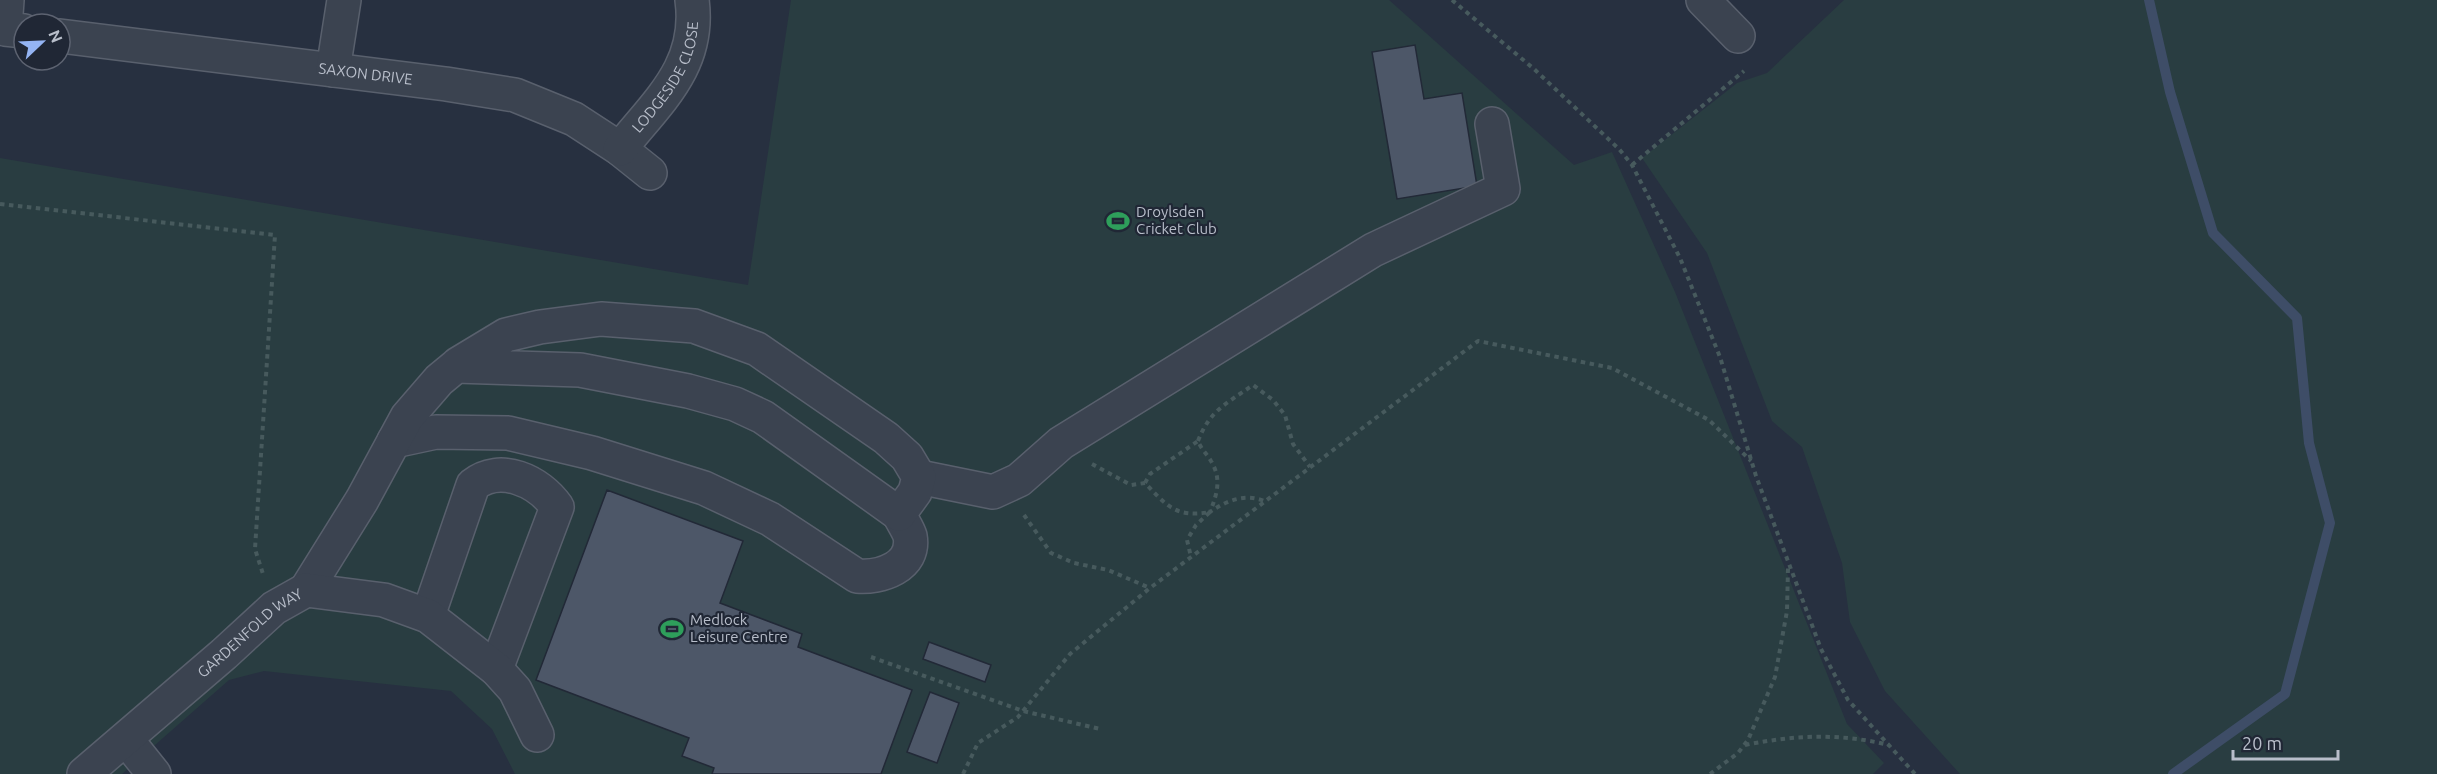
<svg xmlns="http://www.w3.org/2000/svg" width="2437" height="774" font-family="Ubuntu,sans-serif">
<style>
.green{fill:#293d41}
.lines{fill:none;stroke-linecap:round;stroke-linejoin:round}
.stream{stroke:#3e4d67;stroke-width:10}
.building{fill:#4d5768;stroke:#222937;stroke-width:1.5}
.minor-casing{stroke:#59606d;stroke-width:36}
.path{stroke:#475a5d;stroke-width:4;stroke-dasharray:4.5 4.5;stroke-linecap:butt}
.minor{stroke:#3b4350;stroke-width:33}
.labels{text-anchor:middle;stroke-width:4.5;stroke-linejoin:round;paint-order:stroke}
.street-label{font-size:15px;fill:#b8beca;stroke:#202735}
.poi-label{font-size:15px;fill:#b8beca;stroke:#202735;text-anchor:start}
</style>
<rect width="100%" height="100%" fill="#273040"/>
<g class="green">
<polygon points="791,0 1389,0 1574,165 1612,152 1675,292 1847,724 1884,763 1873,774 515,774 492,729 451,691 264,671 229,680 122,774 0,774 0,158 748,285"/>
<polygon points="1844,0 2437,0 2437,774 1960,774 1885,691 1850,622 1842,563 1802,447 1772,421 1707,253 1642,158 1737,83 1767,73"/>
</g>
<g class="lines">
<polyline class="stream" points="2149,0 2170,92 2213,233 2297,318 2309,443 2330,523 2285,694 2173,774"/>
</g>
<g class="building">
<polygon points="1415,45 1424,99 1462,93 1477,186 1397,199 1372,52"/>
<polygon points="607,490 743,541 720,603 802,634 798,647 912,690 881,774 712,774 714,768 682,756 689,738 536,680"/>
<polygon points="929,642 991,665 985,682 923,659"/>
<polygon points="930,692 959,703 937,763 907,752"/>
</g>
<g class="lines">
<g class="minor-casing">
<g id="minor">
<polyline points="7,0 5,29 24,31"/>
<polyline points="1703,0 1738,36"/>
<path id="s1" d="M 60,36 L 446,84 L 515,95 L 574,119 L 620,149 L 650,173"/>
<polyline points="333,70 344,0"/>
<path id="s2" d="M 620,149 C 658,101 701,66 692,0"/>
<path d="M 394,441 L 436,432 L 508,433 L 592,453 L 704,488 L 770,519 L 857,576 C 880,578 916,567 910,536 C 908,529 902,521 899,514"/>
<polyline points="919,477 993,492 1019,480 1061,443 1373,250 1503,189 1492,124"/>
<polyline points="306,590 362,500 407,417 439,380 456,366 458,364 506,335 540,327 601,319 694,326 757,349 886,438 907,457 919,477 915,492 899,514 763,417 735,404 688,391 580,370 456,366"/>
<path d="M 428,616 L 473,485 C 500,463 539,481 557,507 L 496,669"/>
<polyline points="126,739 154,774"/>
<path id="s3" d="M 84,774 L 224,654 L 274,608 L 306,590 L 384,600 L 428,616 L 496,669 L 515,690 L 537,735"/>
</g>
</g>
<g class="path">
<polyline points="1452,0 1534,69 1619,149 1632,165 1680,258 1720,357 1756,476 1821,649 1848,700 1915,774"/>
<polyline points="1632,165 1744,71"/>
<polyline points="0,204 275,235 255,549 263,574"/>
<path d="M 1198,441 C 1210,410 1226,404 1253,385 L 1273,400 L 1285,415 L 1293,444 L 1310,467"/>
<path d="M 1092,464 L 1131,485 L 1145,483 C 1167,506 1176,518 1210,512 L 1196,525 L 1187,540 L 1191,557"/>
<path d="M 1145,483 L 1150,474 L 1198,441 C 1201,449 1207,454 1211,461 C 1222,479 1217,494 1210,512 C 1226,501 1244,493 1264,501"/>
<polyline points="1024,515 1051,553 1074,563 1108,570 1150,588"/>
<polyline points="871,657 1023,711 1100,729"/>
<path d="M 1745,745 C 1795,735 1840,733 1889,745"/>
<polyline points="963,774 978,743 1018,717 1070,654 1150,588 1478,341 1612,368 1709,420 1751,461"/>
<polyline points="1710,774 1738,753 1748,740 1775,677 1787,611 1788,568"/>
</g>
<use href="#minor" class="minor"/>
</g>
<defs>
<g id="stadium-bare" transform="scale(1.8)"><path d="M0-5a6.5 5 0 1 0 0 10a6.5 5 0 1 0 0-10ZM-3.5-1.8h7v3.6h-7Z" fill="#2e9e5b" stroke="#202735" stroke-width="2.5" paint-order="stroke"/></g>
</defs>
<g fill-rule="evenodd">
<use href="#stadium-bare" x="1118" y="221"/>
<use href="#stadium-bare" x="672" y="629"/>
</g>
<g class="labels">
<g class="street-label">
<text dy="5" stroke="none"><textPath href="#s1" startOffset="308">SAXON DRIVE</textPath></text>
<text dy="5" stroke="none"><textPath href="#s2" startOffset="87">LODGESIDE CLOSE</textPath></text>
<text dy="5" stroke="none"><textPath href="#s3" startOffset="218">GARDENFOLD WAY</textPath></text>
</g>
<g class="poi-label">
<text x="1136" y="217">Droylsden<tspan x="1136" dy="17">Cricket Club</tspan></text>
<text x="690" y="625">Medlock<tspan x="690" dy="17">Leisure Centre</tspan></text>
</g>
</g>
<g transform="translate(42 42) rotate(67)"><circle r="28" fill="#202735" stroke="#5d6371" stroke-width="1.5"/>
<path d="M0-4.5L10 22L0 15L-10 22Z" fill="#94b4f3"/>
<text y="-9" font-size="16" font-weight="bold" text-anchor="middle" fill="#b8beca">N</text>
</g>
<path d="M2233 750v9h105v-9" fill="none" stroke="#b8beca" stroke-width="3"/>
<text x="2242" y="750" font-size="18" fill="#b8beca" stroke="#202735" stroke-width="4.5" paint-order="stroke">20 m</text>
</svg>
